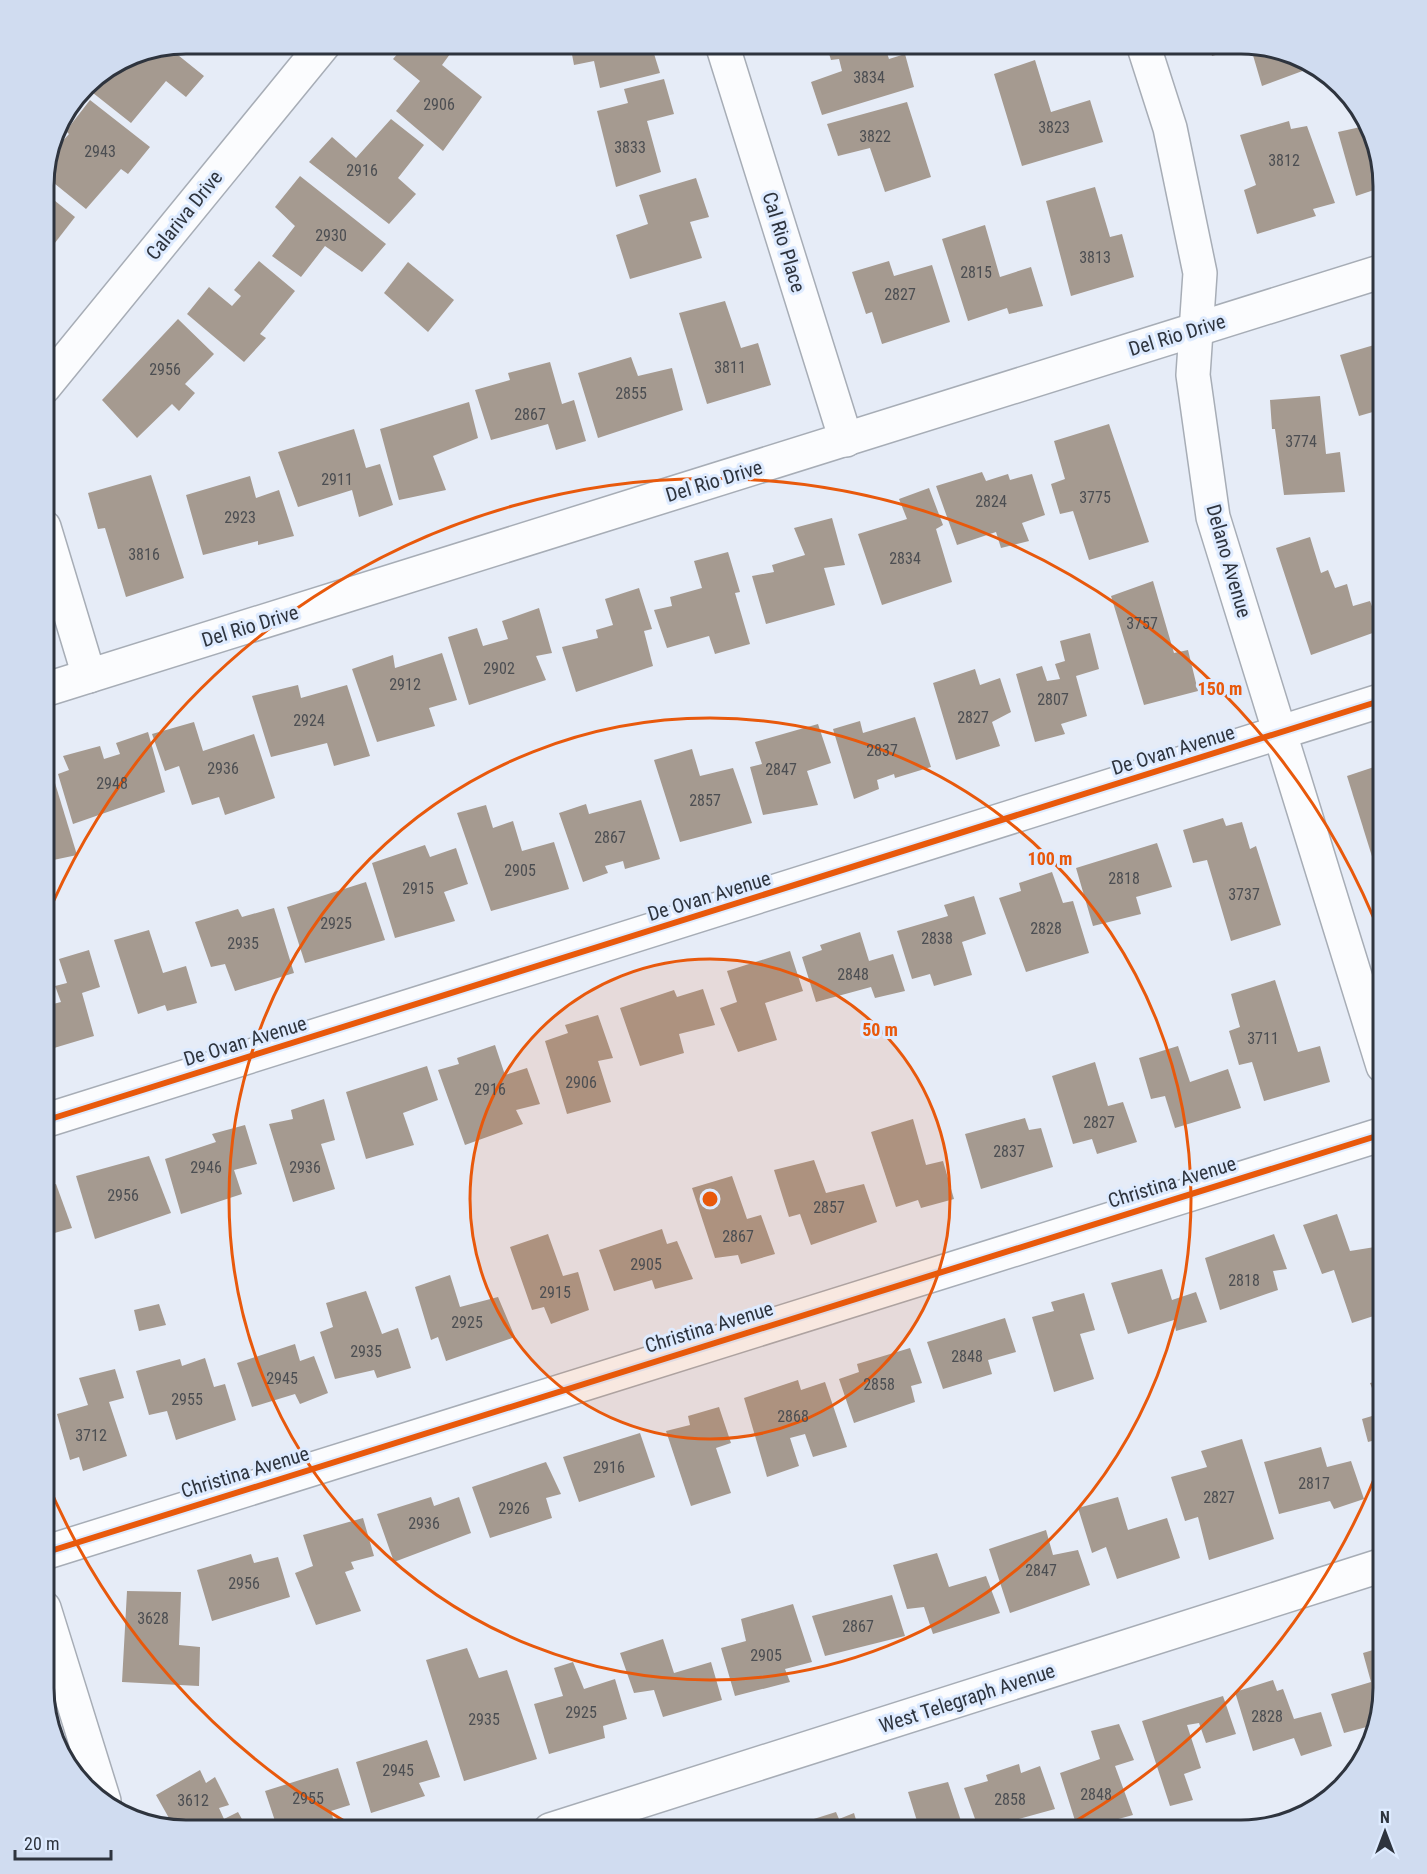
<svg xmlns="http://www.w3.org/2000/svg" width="1427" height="1874" font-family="'Roboto Condensed',sans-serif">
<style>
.building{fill:#a59a90}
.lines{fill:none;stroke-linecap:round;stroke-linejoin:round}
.minor-casing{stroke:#a7adb6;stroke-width:36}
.minor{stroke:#fbfcfe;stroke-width:33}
.cycleway-casing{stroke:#deebff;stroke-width:10}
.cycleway{stroke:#e8590c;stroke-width:6}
.ring{fill:none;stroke:#e8590c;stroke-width:3}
.labels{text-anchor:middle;stroke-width:6;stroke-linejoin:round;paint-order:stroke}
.number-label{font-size:16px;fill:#4c4e52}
.street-label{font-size:20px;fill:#2e343e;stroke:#deebff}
.rim{fill:none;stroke:#2e343e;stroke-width:3}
.centre{fill:#e8590c;stroke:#deebff;stroke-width:3}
.ring-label{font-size:18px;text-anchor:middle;font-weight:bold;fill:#e8590c;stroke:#deebff;stroke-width:6;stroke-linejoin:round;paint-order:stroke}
</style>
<rect width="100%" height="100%" fill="#e6ecf7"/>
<g class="building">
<polygon points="406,44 438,44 450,54 442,65 482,97 443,151 396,111 420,81 393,59"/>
<polygon points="570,44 651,44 660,73 600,88 594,61 574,65"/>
<polygon points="826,44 884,44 889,59 905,54 914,87 822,115 811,82 842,71 839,59 831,60"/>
<polygon points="977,44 996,44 979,50"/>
<polygon points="1208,44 1250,44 1313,63 1316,66 1262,86 1250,45 1212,56"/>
<polygon points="168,47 204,76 186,97 166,81 131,123 88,89 102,73 132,54"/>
<polygon points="1035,60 1051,112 1090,100 1103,142 1022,166 994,74"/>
<polygon points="664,79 674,114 647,121 661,172 616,187 597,111 628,103 624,89"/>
<polygon points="90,100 150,147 128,174 121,169 86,209 44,175 50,155 69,134 66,131"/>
<polygon points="907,102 931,177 885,192 870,148 838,156 827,124"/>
<polygon points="391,119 424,145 398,178 416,194 389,224 309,162 332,137 356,158"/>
<polygon points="1289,121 1291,129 1307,126 1335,203 1313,209 1316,216 1257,234 1244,190 1256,185 1240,135"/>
<polygon points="1365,126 1383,187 1356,196 1338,132"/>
<polygon points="300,176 386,244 362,272 325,246 301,277 272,256 295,226 275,207"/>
<polygon points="696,178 709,217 690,222 702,258 630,279 616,235 648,224 639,195"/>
<polygon points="1095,187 1110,237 1122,234 1134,277 1071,296 1046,201"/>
<polygon points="44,192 75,217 44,257"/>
<polygon points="985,225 1000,277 1031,267 1043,306 1009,314 1007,308 968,321 942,239"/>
<polygon points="259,261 295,291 260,334 266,338 244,362 187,314 209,287 232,306 241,296 234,290"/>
<polygon points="889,261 894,276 932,265 950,322 882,344 872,312 866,314 852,272"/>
<polygon points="408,262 454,300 428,332 384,293"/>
<polygon points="725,301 741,348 758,343 771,385 707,404 679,313"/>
<polygon points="178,319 214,354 185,384 195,393 179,411 172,404 137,438 102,400"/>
<polygon points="1381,343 1383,409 1359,416 1340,355"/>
<polygon points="631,357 638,376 672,368 683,410 598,438 578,373"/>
<polygon points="550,362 562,404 574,400 586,441 556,450 548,424 491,440 475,390 510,380 508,373"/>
<polygon points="1320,396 1326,454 1340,452 1345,492 1284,495 1275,429 1272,429 1270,400"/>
<polygon points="469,402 478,438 433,456 446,490 399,500 380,429"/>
<polygon points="1109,424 1149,542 1089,560 1073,511 1060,514 1051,484 1065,479 1054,441"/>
<polygon points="354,429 366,468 380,464 393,505 359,517 352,490 298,507 278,452"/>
<polygon points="982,472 986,481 1008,474 1010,480 1032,474 1045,515 1022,523 1029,541 1001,548 996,532 957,545 936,486"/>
<polygon points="151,475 184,578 126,597 105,528 98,529 88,493"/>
<polygon points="250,476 256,498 279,490 294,536 258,545 258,541 203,555 186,495"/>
<polygon points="929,488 943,525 936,529 952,582 882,605 858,534 907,519 899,499"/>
<polygon points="832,518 845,565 824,568 835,605 766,624 752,576 774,572 772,565 805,555 794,528"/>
<polygon points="1310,537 1321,573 1328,570 1335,588 1347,584 1353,606 1370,601 1381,630 1311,655 1276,548"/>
<polygon points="728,552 740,592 735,593 750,644 715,654 709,636 667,648 654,610 672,606 670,597 702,588 694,561"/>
<polygon points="1153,581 1174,653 1188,650 1198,691 1144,705 1111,596"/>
<polygon points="639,588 652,629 644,631 653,666 576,692 562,647 598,638 596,630 613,625 605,599"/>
<polygon points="539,608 552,653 536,656 546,680 469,705 448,637 477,628 483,646 508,639 502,621"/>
<polygon points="1090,633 1099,669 1076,676 1087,716 1061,724 1065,734 1035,742 1016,674 1042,666 1047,681 1060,679 1055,664 1065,661 1060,641"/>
<polygon points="442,653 457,700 429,708 435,726 377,742 352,669 393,655 395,668"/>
<polygon points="975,669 980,685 1000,678 1011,712 992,722 1000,746 956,760 933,683"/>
<polygon points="298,685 301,698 347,685 370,756 334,766 327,743 271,757 252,696"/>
<polygon points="915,717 931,767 895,778 894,774 877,780 879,789 854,799 833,729 860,721 863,733"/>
<polygon points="194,722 203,751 254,734 275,798 225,815 219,797 192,805 179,766 165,771 152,734"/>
<polygon points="818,724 831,763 807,771 818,805 763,815 750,767 762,764 755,742"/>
<polygon points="148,732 165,792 73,824 58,774 69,770 63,756 100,746 104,759 120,754 116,743"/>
<polygon points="692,749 700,776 733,768 752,823 680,842 654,760"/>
<polygon points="1383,764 1383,878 1379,879 1347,776"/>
<polygon points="51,770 77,855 44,862 44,773"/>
<polygon points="641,800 660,859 625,869 623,861 605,866 608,873 583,882 559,813 586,804 589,814"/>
<polygon points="486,805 493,828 513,821 522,851 554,842 569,889 491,911 457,813"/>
<polygon points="1223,818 1226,826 1242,822 1250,849 1256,846 1281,925 1231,941 1207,860 1193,863 1183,830"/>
<polygon points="1157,843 1172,887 1136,897 1141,914 1093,926 1076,868"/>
<polygon points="425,845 430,857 456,848 468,884 444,892 455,921 395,938 372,863"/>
<polygon points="1052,872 1063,903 1073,901 1089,953 1026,972 999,898 1021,891 1019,883"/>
<polygon points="366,882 385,940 305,963 287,907"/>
<polygon points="974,896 986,934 962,942 972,975 934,986 930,974 912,979 897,931 948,916 944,905"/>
<polygon points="274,908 294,973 235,991 225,964 211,967 195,922 238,909 242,917"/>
<polygon points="149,930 163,973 186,966 197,1003 167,1011 165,1005 138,1014 114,940"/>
<polygon points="860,932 869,961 893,954 905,991 875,998 871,987 816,1002 802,957 822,950 820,945"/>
<polygon points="89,950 100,987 82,993 94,1036 44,1051 44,990 49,1005 61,1002 55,986 67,983 59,959"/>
<polygon points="790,951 803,991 765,1003 777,1040 738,1052 720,1008 737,1002 727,971"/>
<polygon points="1275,980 1298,1052 1320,1046 1330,1082 1264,1101 1252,1062 1239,1065 1229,1031 1240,1027 1231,994"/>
<polygon points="703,989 715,1025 679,1034 684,1053 640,1066 620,1008 674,990 677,997"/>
<polygon points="598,1015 613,1058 598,1061 611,1102 567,1114 545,1041 568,1033 565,1025"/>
<polygon points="495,1045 505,1075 527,1068 540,1104 516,1110 523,1124 465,1145 438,1070 459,1064 457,1058"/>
<polygon points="1178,1046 1190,1082 1228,1069 1241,1108 1175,1128 1165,1096 1151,1099 1139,1058"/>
<polygon points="1095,1062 1108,1106 1123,1102 1137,1142 1097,1154 1092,1139 1073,1144 1052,1076"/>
<polygon points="427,1066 438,1100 403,1113 414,1145 366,1159 346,1092"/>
<polygon points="324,1099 335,1140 321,1144 335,1189 293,1202 269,1124 293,1119 291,1110"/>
<polygon points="1025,1118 1029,1130 1041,1128 1053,1167 981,1189 965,1134"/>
<polygon points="913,1119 926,1165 943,1161 954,1199 921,1208 918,1200 896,1207 871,1132"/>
<polygon points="245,1125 257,1164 234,1170 242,1194 181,1214 165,1159 216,1142 212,1134"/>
<polygon points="149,1156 171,1213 95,1239 76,1176"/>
<polygon points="814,1160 826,1193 864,1184 877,1222 811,1245 800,1214 789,1217 774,1170"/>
<polygon points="732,1176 747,1219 761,1215 775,1254 741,1264 738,1255 715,1258 692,1188"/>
<polygon points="56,1184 72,1228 44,1236 44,1187"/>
<polygon points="1337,1214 1350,1251 1375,1247 1381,1263 1383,1262 1383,1313 1352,1323 1334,1270 1322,1274 1303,1225"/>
<polygon points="662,1229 667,1244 677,1241 693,1279 655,1289 652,1280 614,1291 599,1250"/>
<polygon points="548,1234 563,1276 578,1272 589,1310 551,1324 544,1307 532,1310 510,1247"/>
<polygon points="1274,1234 1287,1269 1273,1271 1278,1290 1220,1310 1205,1258"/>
<polygon points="44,1256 51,1277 44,1279"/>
<polygon points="1162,1269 1172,1300 1196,1292 1207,1322 1176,1331 1174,1320 1128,1334 1111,1283"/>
<polygon points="450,1275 460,1307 498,1297 515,1337 446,1361 438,1337 431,1340 415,1287"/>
<polygon points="366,1291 382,1334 398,1328 411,1368 377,1378 374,1370 335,1379 320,1332 333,1327 326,1303"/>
<polygon points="1084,1293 1095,1330 1080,1334 1094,1379 1054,1392 1032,1317 1054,1311 1051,1302"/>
<polygon points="159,1304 166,1325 139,1331 134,1310"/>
<polygon points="1005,1318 1016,1352 988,1360 992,1374 943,1389 927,1342"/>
<polygon points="295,1344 300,1361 314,1356 328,1393 300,1404 295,1394 252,1407 237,1363"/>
<polygon points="910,1348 922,1383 911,1386 915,1402 854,1423 839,1379 859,1372 857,1364"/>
<polygon points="205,1358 214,1387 225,1384 236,1420 176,1440 167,1411 149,1415 136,1371 180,1359 182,1366"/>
<polygon points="115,1369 124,1398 109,1402 127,1456 83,1471 79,1457 70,1460 57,1414 88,1405 79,1378"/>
<polygon points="798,1380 801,1390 825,1382 847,1447 813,1457 805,1434 790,1438 799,1466 767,1477 744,1398"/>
<polygon points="1383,1380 1383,1438 1368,1442 1362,1419 1382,1413 1370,1383"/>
<polygon points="719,1407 731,1443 716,1448 731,1493 691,1506 666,1431 690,1425 688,1416"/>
<polygon points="640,1433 655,1477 579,1502 563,1457"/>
<polygon points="1242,1439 1274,1539 1209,1560 1198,1517 1185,1521 1171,1477 1207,1467 1201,1451"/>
<polygon points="1321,1447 1327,1467 1351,1461 1364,1499 1334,1509 1330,1501 1279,1514 1264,1462"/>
<polygon points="546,1462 561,1494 546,1498 552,1518 490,1538 472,1487"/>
<polygon points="431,1497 434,1506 459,1497 471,1533 394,1562 377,1514"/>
<polygon points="1118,1497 1128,1530 1167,1518 1180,1558 1117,1579 1106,1547 1092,1553 1078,1508"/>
<polygon points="363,1518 374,1556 351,1562 354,1569 345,1572 361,1611 316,1625 295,1573 313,1566 303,1535"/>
<polygon points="1046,1530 1053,1555 1078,1550 1090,1585 1010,1613 989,1549"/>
<polygon points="937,1553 949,1587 986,1576 1000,1613 933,1634 924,1607 907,1609 893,1565"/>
<polygon points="251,1554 254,1563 278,1557 290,1597 212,1621 197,1570"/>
<polygon points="127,1591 181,1592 179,1645 200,1647 199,1686 122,1682"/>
<polygon points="892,1595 905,1636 825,1656 812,1616"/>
<polygon points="793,1604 812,1662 785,1669 790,1682 735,1696 721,1648 746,1641 741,1619"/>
<polygon points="663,1639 674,1673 711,1662 722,1700 663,1717 654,1690 634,1693 620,1653"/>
<polygon points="1383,1647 1383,1688 1374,1725 1344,1733 1331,1694 1371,1682 1363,1653"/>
<polygon points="467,1648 479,1678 507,1670 537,1759 464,1781 426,1660"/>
<polygon points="573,1662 584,1689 615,1679 627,1719 603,1726 605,1738 549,1754 534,1704 563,1696 554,1668"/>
<polygon points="1273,1680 1277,1691 1283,1689 1294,1719 1321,1712 1332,1746 1301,1756 1294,1738 1253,1751 1235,1692"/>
<polygon points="1223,1696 1236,1734 1206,1743 1199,1723 1187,1725 1201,1768 1184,1774 1193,1800 1170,1806 1142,1721"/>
<polygon points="1119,1724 1134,1760 1115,1766 1133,1815 1078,1830 1060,1773 1100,1759 1091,1731"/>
<polygon points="427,1740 440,1777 419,1783 425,1796 371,1813 356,1762"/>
<polygon points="1019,1764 1021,1773 1040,1766 1055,1809 979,1830 964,1788 988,1781 986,1775"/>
<polygon points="338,1768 350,1805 331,1811 334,1822 309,1830 278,1830 265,1791"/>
<polygon points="200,1770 206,1783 215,1777 229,1805 219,1808 224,1819 238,1812 248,1830 186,1830 174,1827 156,1795"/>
<polygon points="948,1782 961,1821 949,1823 952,1830 889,1830 917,1821 908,1792"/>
<polygon points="836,1812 839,1819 854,1813 859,1830 803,1830 801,1823"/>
</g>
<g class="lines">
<g class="minor-casing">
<g id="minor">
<polyline points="722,44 846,440"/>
<polyline points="1143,44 1170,128 1200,273 1193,375 1213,517 1383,1066"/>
<polyline points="44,387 324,44"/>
<polyline points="44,527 89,676"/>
<polyline points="44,690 1383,271"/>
<polyline points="44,1121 1383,700"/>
<polyline points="44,1553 1383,1134"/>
<polyline points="44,1608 104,1801"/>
<polyline points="550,1830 1383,1565"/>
</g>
</g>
<use href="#minor" class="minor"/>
<g class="cycleway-casing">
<g id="cycleway">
<polyline points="44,1121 1383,700"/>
<polyline points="44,1553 1383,1134"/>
</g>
</g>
<use href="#cycleway" class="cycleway"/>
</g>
<circle cx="710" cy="1199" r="240" fill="#e8590c" fill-opacity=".12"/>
<g class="ring">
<circle cx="710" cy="1199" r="240"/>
<circle cx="710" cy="1199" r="481"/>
<path d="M1383 1457A721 721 0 0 1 1060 1830M360 1830A721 721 0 0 1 44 1475M44 923A721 721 0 0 1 1383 941"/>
</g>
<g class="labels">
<g class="number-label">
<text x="869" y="83">3834</text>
<text x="439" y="110">2906</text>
<text x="1054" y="133">3823</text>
<text x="875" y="142">3822</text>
<text x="630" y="153">3833</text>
<text x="100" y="157">2943</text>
<text x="1284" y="166">3812</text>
<text x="362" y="176">2916</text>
<text x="331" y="241">2930</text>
<text x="1095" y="263">3813</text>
<text x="976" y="278">2815</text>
<text x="900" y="300">2827</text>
<text x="730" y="373">3811</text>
<text x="165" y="375">2956</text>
<text x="631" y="399">2855</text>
<text x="530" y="420">2867</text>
<text x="1301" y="447">3774</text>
<text x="337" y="485">2911</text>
<text x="1095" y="503">3775</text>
<text x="991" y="507">2824</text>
<text x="240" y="523">2923</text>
<text x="144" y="560">3816</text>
<text x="905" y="564">2834</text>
<text x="1142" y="629">3757</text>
<text x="499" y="674">2902</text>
<text x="405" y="690">2912</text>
<text x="1053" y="705">2807</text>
<text x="973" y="723">2827</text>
<text x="309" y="726">2924</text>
<text x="882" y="756">2837</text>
<text x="223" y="774">2936</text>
<text x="781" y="775">2847</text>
<text x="112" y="789">2948</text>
<text x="705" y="806">2857</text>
<text x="610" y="843">2867</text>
<text x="520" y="876">2905</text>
<text x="1124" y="884">2818</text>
<text x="418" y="894">2915</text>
<text x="1244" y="900">3737</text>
<text x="336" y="929">2925</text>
<text x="1046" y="934">2828</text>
<text x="937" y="944">2838</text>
<text x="243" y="949">2935</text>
<text x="853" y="980">2848</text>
<text x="1263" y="1044">3711</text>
<text x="581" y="1088">2906</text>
<text x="490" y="1095">2916</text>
<text x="1099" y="1128">2827</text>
<text x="1009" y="1157">2837</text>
<text x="206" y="1173">2946</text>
<text x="305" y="1173">2936</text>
<text x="123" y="1201">2956</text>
<text x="829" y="1213">2857</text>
<text x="738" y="1242">2867</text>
<text x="646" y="1270">2905</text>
<text x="1244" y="1286">2818</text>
<text x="555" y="1298">2915</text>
<text x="467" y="1328">2925</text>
<text x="366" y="1357">2935</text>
<text x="967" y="1362">2848</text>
<text x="282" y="1384">2945</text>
<text x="879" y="1390">2858</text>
<text x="187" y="1405">2955</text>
<text x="793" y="1422">2868</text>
<text x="91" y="1441">3712</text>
<text x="609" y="1473">2916</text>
<text x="1314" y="1489">2817</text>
<text x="1219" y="1503">2827</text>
<text x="514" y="1514">2926</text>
<text x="424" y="1529">2936</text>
<text x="1041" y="1576">2847</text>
<text x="244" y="1589">2956</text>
<text x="153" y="1624">3628</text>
<text x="858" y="1632">2867</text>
<text x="766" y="1661">2905</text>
<text x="581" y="1718">2925</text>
<text x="1267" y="1722">2828</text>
<text x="484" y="1725">2935</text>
<text x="398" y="1776">2945</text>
<text x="1096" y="1800">2848</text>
<text x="308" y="1804">2955</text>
<text x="1010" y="1805">2858</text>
<text x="193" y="1806">3612</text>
</g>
<g class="street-label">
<text transform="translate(184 215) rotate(-51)" y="7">Calariva Drive</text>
<text transform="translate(784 242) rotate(73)" y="7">Cal Rio Place</text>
<text transform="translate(1177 335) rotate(-17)" y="7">Del Rio Drive</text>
<text transform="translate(714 481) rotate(-17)" y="7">Del Rio Drive</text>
<text transform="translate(1229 561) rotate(74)" y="7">Delano Avenue</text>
<text transform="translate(250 626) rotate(-17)" y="7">Del Rio Drive</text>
<text transform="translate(1173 750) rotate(-17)" y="7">De Ovan Avenue</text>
<text transform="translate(709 896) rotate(-17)" y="7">De Ovan Avenue</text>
<text transform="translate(245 1041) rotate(-17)" y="7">De Ovan Avenue</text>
<text transform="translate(1172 1182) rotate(-17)" y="7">Christina Avenue</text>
<text transform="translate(709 1327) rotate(-17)" y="7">Christina Avenue</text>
<text transform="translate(245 1472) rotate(-17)" y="7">Christina Avenue</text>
<text transform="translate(967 1698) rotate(-18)" y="7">West Telegraph Avenue</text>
</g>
</g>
<path d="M0 0H1427V1874H0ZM186 54H1241A132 132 0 0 1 1373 186V1688A132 132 0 0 1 1241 1820H186A132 132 0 0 1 54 1688V186A132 132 0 0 1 186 54Z" fill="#d0dcf0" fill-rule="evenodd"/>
<path class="rim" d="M186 54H1241A132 132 0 0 1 1373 186V1688A132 132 0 0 1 1241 1820H186A132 132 0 0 1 54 1688V186A132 132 0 0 1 186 54Z"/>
<circle cx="710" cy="1199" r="9" class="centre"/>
<g class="ring-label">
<text x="1220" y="695">150 m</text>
<text x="1050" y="865">100 m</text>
<text x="880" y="1036">50 m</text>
</g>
<g transform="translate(1385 1832)" stroke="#deebff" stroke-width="4.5" paint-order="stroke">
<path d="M0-4.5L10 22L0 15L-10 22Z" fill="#2e343e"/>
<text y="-9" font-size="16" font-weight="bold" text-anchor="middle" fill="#2e343e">N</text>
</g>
<path d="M15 1850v9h96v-9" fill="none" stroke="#2e343e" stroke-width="3"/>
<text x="24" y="1850" font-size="18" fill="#2e343e" stroke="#deebff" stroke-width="4.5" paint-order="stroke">20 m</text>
</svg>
